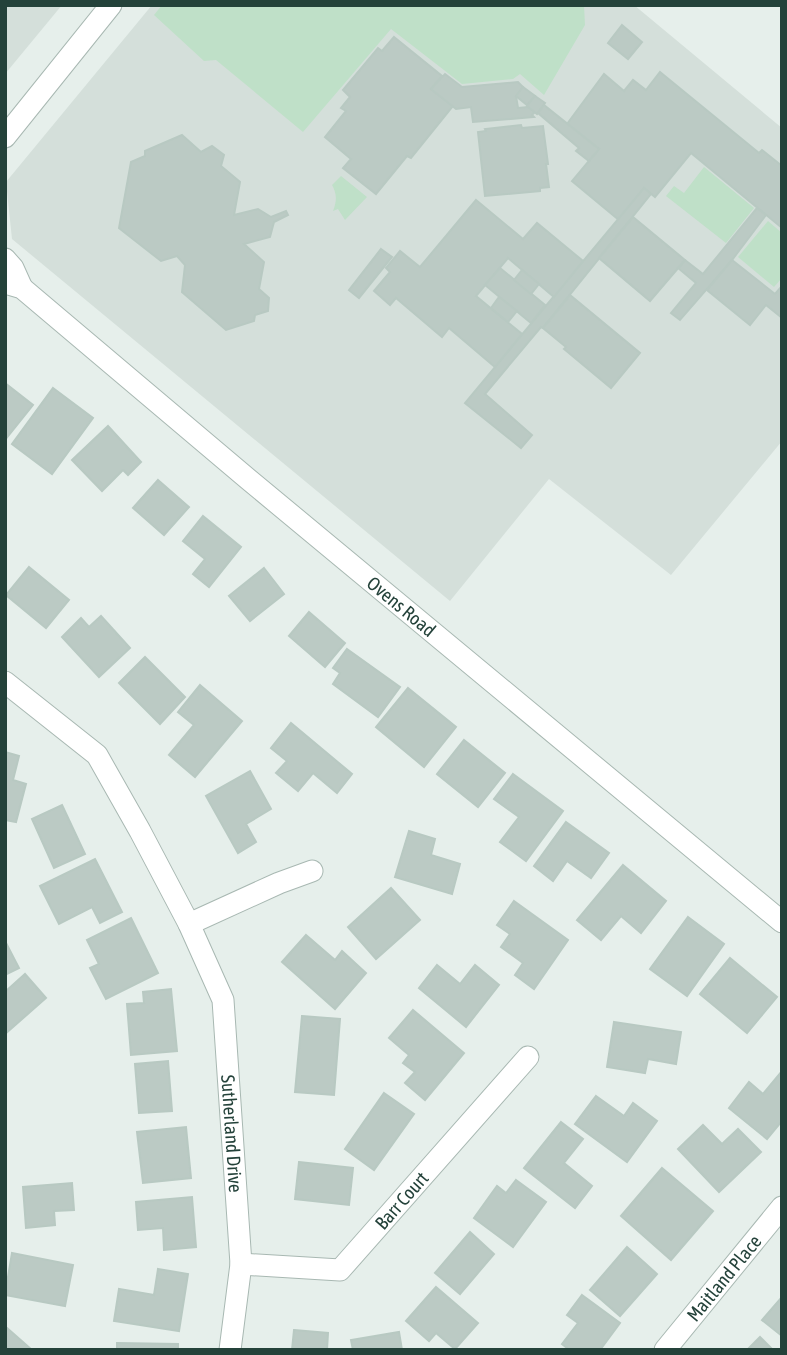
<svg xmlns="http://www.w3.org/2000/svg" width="787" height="1355" font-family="'Asap Condensed',sans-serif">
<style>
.built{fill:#d4dfda}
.green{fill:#bfe0c8}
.building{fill:#bbcac4;stroke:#b8c9c2;stroke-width:2}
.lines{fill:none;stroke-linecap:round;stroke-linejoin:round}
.minor-casing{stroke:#a8b8b2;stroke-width:23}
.tertiary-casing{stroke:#a8b8b2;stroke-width:23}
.minor{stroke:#fff;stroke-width:21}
.tertiary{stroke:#fff;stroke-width:21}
.labels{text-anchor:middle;stroke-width:5;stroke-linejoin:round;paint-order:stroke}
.street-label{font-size:19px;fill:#24423a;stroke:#f7fbf9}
</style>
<rect width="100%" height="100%" fill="#e6efeb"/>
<g class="built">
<polygon points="5,5 62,5 5,74"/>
<polygon points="152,5 634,5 782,128 782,441 671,575 549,479 450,601 12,239 6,182"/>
</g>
<g class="green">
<polygon points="162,5 584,5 585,25 544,95 520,74 513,79 462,84 391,29 303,132 216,60 204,61 154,15"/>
<polygon points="704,167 754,208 726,243 666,196 674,186 684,193"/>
<path d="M 341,176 L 367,197 L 345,220 L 338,209 L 333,211 C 337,201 337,194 332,185 Z"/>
<polygon points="768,221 782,233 782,278 774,287 738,257"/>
</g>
<g class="building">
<polygon points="622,25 642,42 628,59 608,43"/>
<polygon points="394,37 442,76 431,89 453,106 411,158 407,156 376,194 343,168 351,159 325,137 346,111 341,108 350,97 343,90 378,48 382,51"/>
<polygon points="660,72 759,153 762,150 782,166 782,228 691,153 655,197 644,188 619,220 572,181 599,149 567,124 604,74 624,91 633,80 646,90"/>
<polygon points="445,74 462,87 518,82 523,87 516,96 518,108 528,107 535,112 532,115 534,117 473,122 471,107 456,109 431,89"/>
<polygon points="523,87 535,96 527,105 516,96"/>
<polygon points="535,96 545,103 537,114 527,106"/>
<polygon points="544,105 599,149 589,161 576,151 579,148 538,113"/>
<polygon points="521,125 522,128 543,126 548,164 546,164 549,187 540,188 540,191 485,196 478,132 486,131 485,129"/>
<polygon points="182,135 201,152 212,146 224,155 221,166 240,182 234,215 258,209 271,217 286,211 288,215 274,222 270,237 244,244 264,262 259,289 269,298 268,311 255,315 254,321 226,330 182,292 185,265 177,256 161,261 119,228 131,162 145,156 145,151"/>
<polygon points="644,188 651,194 543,328 541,327 485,394 532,435 521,448 465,403"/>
<polygon points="476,200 523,239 537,223 583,261 554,297 508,258 476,296 522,334 495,367 449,328 442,337 396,298 390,305 374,291 390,272 386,268 400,251 420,267"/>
<polygon points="757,208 766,215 732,260 680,320 671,313 696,283 678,268 685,260 703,274"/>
<polygon points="633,217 685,260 650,301 599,258"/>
<polygon points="381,249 392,257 359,298 349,290"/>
<polygon points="732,260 775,294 782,286 782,318 766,305 750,325 707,290"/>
<polygon points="500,268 545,305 531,323 485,285"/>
<polygon points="522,270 539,284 531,294 514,280"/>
<polygon points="570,295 640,353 611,388 564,349 566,347 543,328"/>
<polygon points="499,297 517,311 508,322 491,308"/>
<polygon points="5,383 33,405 5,440"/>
<polygon points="53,388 93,418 52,474 12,444"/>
<polygon points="108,426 141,462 128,475 123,470 102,491 72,460"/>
<polygon points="158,480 189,507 164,535 133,508"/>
<polygon points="203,516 241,547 209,587 193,574 205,559 183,541"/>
<polygon points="29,567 69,600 46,628 6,595"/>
<polygon points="264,568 284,594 250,621 229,596"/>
<polygon points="309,612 345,643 325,667 289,636"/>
<polygon points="101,616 130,648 99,677 62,637 81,618 89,627"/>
<polygon points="347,649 400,687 378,717 333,684 340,673 333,668"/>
<polygon points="145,657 185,697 160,724 119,683"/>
<polygon points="200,685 242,721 195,777 169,755 194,725 178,712"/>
<polygon points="408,688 456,727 424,767 376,727"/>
<polygon points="291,723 352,774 337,793 313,773 298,791 276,773 287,761 271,748"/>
<polygon points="464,740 505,773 478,807 437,774"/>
<polygon points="5,752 19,756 13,780 26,784 16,822 5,820"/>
<polygon points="250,771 271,809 246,824 256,842 238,853 206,796"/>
<polygon points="513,774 563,811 526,861 500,842 519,817 494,799"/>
<polygon points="62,805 85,854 54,868 32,819"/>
<polygon points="566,822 609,853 591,878 567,861 553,881 534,866"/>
<polygon points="409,831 435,839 431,855 460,864 452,894 395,877"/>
<polygon points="95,859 122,912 100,923 92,907 59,924 40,886"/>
<polygon points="623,865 666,901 641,933 621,916 601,940 577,920"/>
<polygon points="391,888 420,920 376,959 348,927"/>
<polygon points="514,901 568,940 534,989 515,975 523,963 501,947 510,934 497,925"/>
<polygon points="688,917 724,944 687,996 650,969"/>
<polygon points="131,918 158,973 106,999 90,968 99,964 87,940"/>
<polygon points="306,935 335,960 342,951 366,973 335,1009 282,962"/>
<polygon points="5,941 19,968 5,975"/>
<polygon points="730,958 777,997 747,1033 700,994"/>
<polygon points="437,965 460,984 475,965 499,985 466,1027 419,988"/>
<polygon points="25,974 46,998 5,1034 5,992"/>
<polygon points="171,989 177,1051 131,1055 127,1004 144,1003 143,992"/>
<polygon points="413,1010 464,1053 425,1100 405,1083 415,1072 403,1063 409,1055 389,1038"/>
<polygon points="302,1016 340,1019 334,1095 295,1092"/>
<polygon points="614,1022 681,1032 676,1064 648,1059 645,1073 607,1067"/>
<polygon points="168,1061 172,1111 139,1113 135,1064"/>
<polygon points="782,1071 782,1121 767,1139 729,1108 749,1082 763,1094"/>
<polygon points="384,1093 414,1114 374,1170 345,1149"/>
<polygon points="596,1096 624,1116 633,1103 657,1121 627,1162 575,1124"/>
<polygon points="561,1122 583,1139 564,1163 592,1186 575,1208 524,1168"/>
<polygon points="703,1125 722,1144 738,1129 761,1152 719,1192 678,1149"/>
<polygon points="186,1127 191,1178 143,1183 137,1132"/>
<polygon points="299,1162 353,1168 349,1205 295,1199"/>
<polygon points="662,1168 713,1211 671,1260 621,1216"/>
<polygon points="516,1180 546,1202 513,1247 474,1218 497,1186 506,1193"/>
<polygon points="72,1183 74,1210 54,1211 55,1225 26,1228 23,1187"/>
<polygon points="192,1197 196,1247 164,1250 163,1228 138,1230 136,1202"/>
<polygon points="470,1232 494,1254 460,1294 435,1273"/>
<polygon points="627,1247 657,1274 620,1316 590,1290"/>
<polygon points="12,1253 73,1265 65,1306 5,1295"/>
<polygon points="158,1269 188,1274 179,1331 114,1321 119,1289 154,1295"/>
<polygon points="436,1287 478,1323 455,1349 436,1333 429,1341 406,1321"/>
<polygon points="582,1295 620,1323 600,1350 566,1350 567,1348 562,1344 578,1323 567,1315"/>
<polygon points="782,1297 782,1336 762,1320"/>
<polygon points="7,1328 32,1350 5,1350 5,1330"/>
<polygon points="294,1330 328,1333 327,1350 292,1350"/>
<polygon points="399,1332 402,1350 353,1350 351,1340"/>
<polygon points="760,1337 773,1350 747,1350"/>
<polygon points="117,1343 178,1344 178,1350 117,1350"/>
</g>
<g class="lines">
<g class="minor-casing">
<g id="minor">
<path id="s1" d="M 5,682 L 97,755 L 140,831 L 189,924 L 223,1000 L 241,1264 L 230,1350"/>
<polyline points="189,924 279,883 312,871"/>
<path id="s2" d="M 241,1264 L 340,1270 L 528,1057"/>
<path id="s3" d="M 665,1350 L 782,1207"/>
</g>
</g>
<g class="tertiary-casing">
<g id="tertiary">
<polyline points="5,137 111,5"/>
<polyline points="5,259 13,268 22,288"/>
<path id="s4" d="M 5,283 L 22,288 L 248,479 L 782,922"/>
</g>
</g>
<use href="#minor" class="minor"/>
<use href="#tertiary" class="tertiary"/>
</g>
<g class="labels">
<g class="street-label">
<text dy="7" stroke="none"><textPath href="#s4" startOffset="513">Ovens Road</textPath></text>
<text dy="7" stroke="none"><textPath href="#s1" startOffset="527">Sutherland Drive</textPath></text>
<text dy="7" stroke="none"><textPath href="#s2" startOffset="192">Barr Court</textPath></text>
<text dy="7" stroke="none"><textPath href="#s3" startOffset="93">Maitland Place</textPath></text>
</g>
</g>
<rect width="787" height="1355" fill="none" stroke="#24423a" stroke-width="14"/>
</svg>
